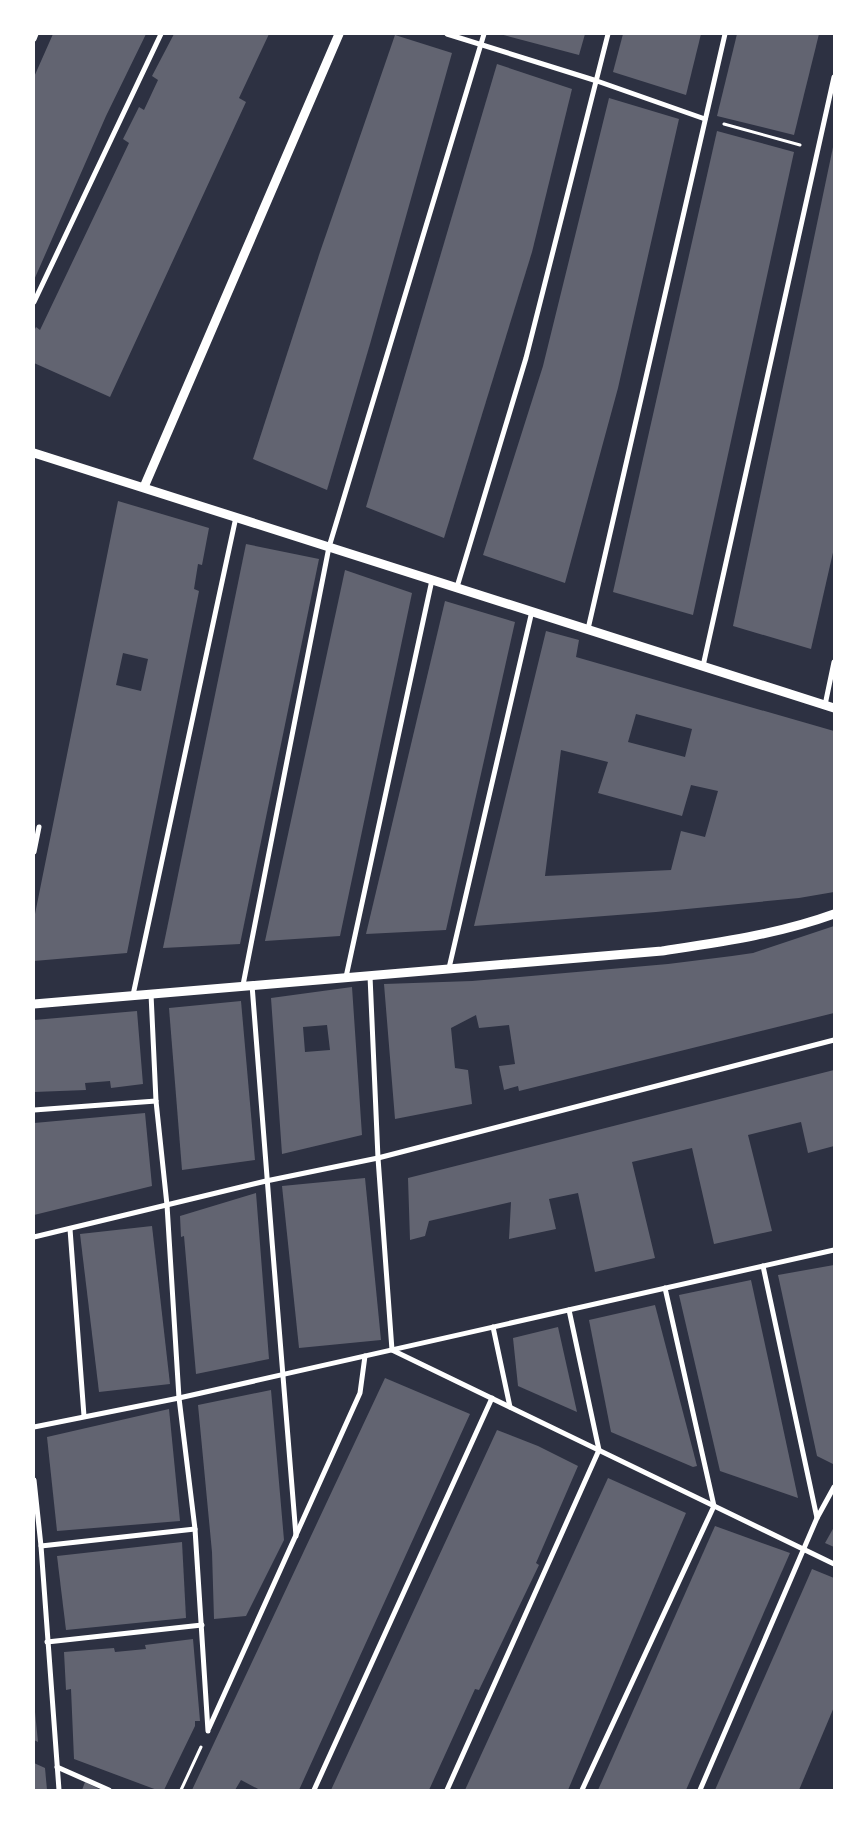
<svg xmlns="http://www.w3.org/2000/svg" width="868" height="1824" font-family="'Fira Sans',sans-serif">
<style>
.building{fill:#626471;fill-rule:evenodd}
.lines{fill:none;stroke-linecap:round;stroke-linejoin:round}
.path{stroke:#fff;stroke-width:3}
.minor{stroke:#fff;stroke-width:5}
.tertiary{stroke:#fff;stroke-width:9}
</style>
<rect width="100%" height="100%" fill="#2d3142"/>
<g class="building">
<polygon points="53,34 146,34 106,116 34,280 34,77"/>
<polygon points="174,34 269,34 239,98 246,102 110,397 34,363 34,331 36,327 40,330 129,143 123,139 139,107 144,110 158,80 152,76"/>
<polygon points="500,34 585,34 579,55"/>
<polygon points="623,34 701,34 686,95 613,72"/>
<polygon points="737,34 819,34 794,135 717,116"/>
<polygon points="395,35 452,53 370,344 327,490 253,459 320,252"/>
<polygon points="497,64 572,89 532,252 444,538 366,507"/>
<polygon points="609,98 679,119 618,388 565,583 483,555 543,366"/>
<polygon points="717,131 794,152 693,615 613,592"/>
<polygon points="833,147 834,548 811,649 733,626"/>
<path d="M 118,501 L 209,528 L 202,565 L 198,564 L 194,589 L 199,591 L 127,953 L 34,961 L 34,919 ZM 123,653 L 148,659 L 141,691 L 116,685 Z"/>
<polygon points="246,544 319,559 240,944 163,948"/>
<polygon points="345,570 412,593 340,936 265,941"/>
<polygon points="445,601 515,622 446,930 366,934"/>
<path d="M 546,631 L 579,640 L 576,657 L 834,731 L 834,892 L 799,898 L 656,912 L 474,926 ZM 636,714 L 692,729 L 685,757 L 628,742 ZM 561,750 L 608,762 L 598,793 L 682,816 L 691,785 L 718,791 L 705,837 L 681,831 L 671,870 L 545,876 Z"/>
<polygon points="834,926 834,1013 519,1091 518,1086 504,1090 499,1066 515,1064 509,1025 479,1028 476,1015 451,1028 455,1068 468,1070 472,1104 395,1119 384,984 472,981 668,964 732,956 753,953"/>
<path d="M 352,987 L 362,1135 L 282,1154 L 271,998 ZM 327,1025 L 330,1050 L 305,1052 L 303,1027 Z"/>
<polygon points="241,1001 255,1160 182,1170 169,1008"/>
<polygon points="137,1011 143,1084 111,1088 110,1081 85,1083 86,1090 34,1092 34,1020"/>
<polygon points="834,1070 834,1146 808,1153 801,1122 748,1135 772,1231 714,1244 692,1148 632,1162 655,1258 595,1272 578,1193 549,1199 556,1229 509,1239 511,1202 429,1221 425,1236 410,1240 408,1178"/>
<polygon points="145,1113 152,1186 34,1215 34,1123"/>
<polygon points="365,1178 381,1340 299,1348 282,1186"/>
<polygon points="256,1193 269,1359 196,1374 184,1236 181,1237 180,1216"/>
<polygon points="152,1226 170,1384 99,1392 80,1234"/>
<polygon points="834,1265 834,1461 833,1464 817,1456 778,1275"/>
<polygon points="751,1280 774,1386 798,1498 720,1471 679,1295"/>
<polygon points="655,1305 697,1466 693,1467 611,1432 589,1320"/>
<polygon points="558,1327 577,1412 518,1386 513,1338"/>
<polygon points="385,1378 470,1414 299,1790 260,1790 241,1780 235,1790 192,1790"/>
<polygon points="271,1390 284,1540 246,1616 214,1619 212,1552 198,1405"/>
<polygon points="169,1409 180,1521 57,1531 47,1437"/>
<polygon points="497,1430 538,1446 578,1466 536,1563 539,1565 479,1690 475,1689 429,1790 331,1790"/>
<polygon points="608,1478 686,1513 568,1790 465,1790"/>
<polygon points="715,1526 790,1553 686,1790 598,1790"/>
<polygon points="834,1527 834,1547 825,1543"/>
<polygon points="182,1542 186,1618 66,1630 57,1556"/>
<polygon points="812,1569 834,1578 834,1707 799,1790 715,1790"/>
<polygon points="193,1639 200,1721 195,1721 195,1726 164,1790 157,1790 74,1759 71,1689 66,1690 64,1652 114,1648 115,1652 146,1649 145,1645"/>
<polygon points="34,1712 35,1712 38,1742 34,1740"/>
<polygon points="34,1763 45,1768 47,1790 34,1790"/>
<polygon points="85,1782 101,1790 82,1790"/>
</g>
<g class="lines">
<g class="path">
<polyline points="724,124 800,145"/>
<polyline points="181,1790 201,1747"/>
</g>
<g class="minor">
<polyline points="447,34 597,81 705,119"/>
<polyline points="34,39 36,34"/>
<polyline points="34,302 161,34"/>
<polyline points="457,587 526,358 608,34"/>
<polyline points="588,629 725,34"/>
<polyline points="703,666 834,77"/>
<polyline points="825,705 834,662"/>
<polyline points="34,852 39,827"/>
<polyline points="449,968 532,611"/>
<polyline points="370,976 378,1158 392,1350 834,1564"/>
<polyline points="346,977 432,580"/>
<polyline points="243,985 329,547 484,34"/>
<path d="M 252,985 C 265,1169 282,1352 296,1536"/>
<polyline points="151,994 156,1101 167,1205 179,1398 195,1529 208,1731"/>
<polyline points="133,995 236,517"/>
<polyline points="34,1110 156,1101"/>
<polyline points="70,1229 84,1416"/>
<polyline points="34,1237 266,1181 378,1158 834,1040"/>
<polyline points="763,1266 817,1518"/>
<polyline points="493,1327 510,1407"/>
<polyline points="34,1427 179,1398 834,1250"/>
<polyline points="34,1480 41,1546 59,1790"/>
<polyline points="41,1546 195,1529"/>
<polyline points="47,1642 202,1625"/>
<polyline points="209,1728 360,1393 365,1356"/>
<polyline points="57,1767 109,1790"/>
<polyline points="314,1790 492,1398"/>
<polyline points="447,1790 599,1450 569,1310"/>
<polyline points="582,1790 714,1506 665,1288"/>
<polyline points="700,1790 817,1518 834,1487"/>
</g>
<g class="tertiary">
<polyline points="34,453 834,708"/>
<polyline points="144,487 339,34"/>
<path d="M 34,1004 L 662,951 C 721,942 779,934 834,914"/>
</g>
</g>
<rect width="868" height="1824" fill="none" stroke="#ffffff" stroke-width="70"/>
</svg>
